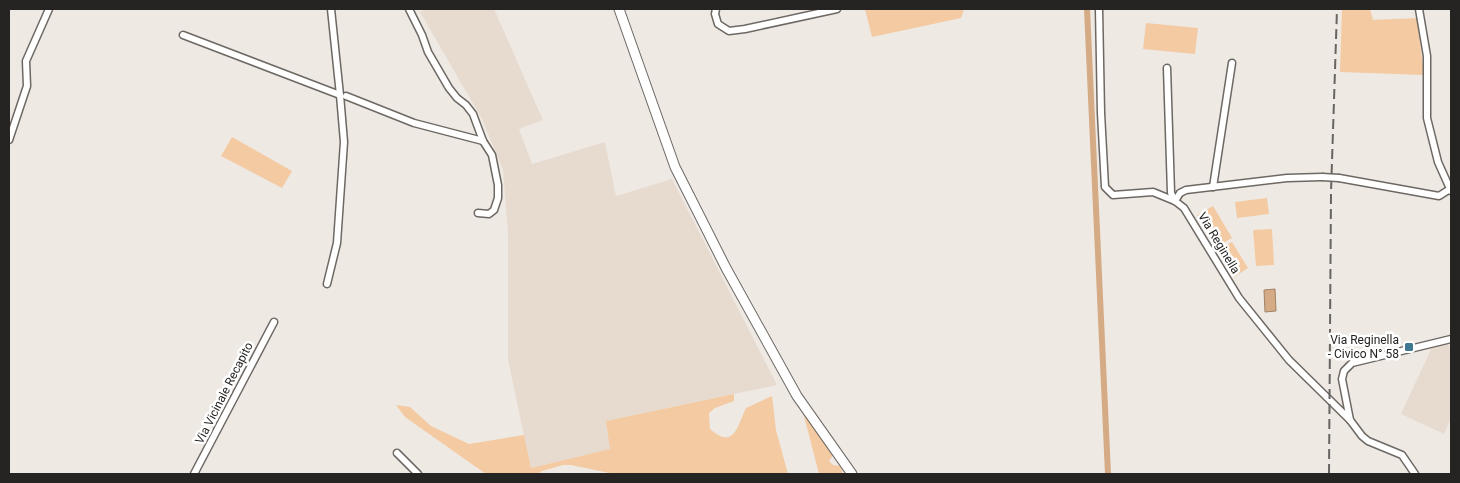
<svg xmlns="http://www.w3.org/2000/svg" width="1460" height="483" font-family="Roboto,sans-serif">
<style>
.built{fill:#e7dbd0}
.green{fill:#f3caa2}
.water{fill:#d4ab84;stroke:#a08267}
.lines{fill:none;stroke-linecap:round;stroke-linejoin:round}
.canal{stroke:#d4ab84;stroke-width:6}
.street-casing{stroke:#6d6863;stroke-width:9}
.secondary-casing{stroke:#6d6863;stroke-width:11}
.street{stroke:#fff;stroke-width:6}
.secondary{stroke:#fff;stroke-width:9}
.rail{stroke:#676461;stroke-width:2;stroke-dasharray:10 5;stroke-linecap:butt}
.street-bridge-casing{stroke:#6d6863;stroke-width:9;stroke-linecap:butt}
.street-bridge{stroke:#fff;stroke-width:6}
.poi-dot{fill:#3e7891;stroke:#fff;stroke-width:2}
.labels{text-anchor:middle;stroke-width:5;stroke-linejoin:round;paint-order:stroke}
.street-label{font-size:12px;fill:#262422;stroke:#fff}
.poi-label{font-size:12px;fill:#262422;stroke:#fff;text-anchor:end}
</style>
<rect width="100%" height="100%" fill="#efe9e4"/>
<g class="built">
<polygon points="427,9 494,9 543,120 519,129 532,164 605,142 616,196 672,179 777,385 606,421 611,449 531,468 508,360 508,233 503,170 482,119 420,12"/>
<polygon points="1448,343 1451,350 1451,418 1444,434 1401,414 1432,347"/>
</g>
<g class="green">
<polygon points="857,9 964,9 961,18 872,37 865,9"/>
<polygon points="1342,9 1370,9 1373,20 1417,18 1424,75 1340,72"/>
<polygon points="1146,23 1198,28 1195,54 1143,49"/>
<polygon points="232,137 292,171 282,188 221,156"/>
<polygon points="1267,198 1269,214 1237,218 1235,202"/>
<polygon points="1213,206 1232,238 1216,247 1197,215"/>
<polygon points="1272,229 1274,265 1256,266 1253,230"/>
<polygon points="1232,242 1248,268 1234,277 1218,250"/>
<path d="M 734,394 L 734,401 L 715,408 L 709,413 L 710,429 C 734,450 737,427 746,408 L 772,396 L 776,430 L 788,474 L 614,474 L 571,465 L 563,465 L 542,471 L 538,474 L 486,474 L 405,417 L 396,405 L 410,407 L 431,426 L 469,444 L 524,435 L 531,468 L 610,449 L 606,421 Z"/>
<polygon points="803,412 833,455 829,461 833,465 840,466 843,474 819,474"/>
</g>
<polygon class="water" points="1275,289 1276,311 1265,312 1264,290"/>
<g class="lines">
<polyline class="canal" points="1087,9 1108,474"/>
<g class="street-casing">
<g id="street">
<polyline points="409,9 422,35 428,52 449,88 457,98 466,105 473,114 483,141 492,155 498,185 498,198 494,210 489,214 478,213"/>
<polyline points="716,9 715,14 718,24 729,31 745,29 837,9"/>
<polyline points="1099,9 1101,113 1105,187 1113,195 1153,192 1175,201 1184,208 1239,298 1289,360 1350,420"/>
<polyline points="1419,9 1427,56 1427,118 1438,162 1451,191"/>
<polyline points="183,35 340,95"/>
<polyline points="1167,68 1171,193 1175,201"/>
<polyline points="346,96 414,123 483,141"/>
<polyline points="9,140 27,86 26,61 49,9"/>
<polyline points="1339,178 1439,196 1450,189"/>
<polyline points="1213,187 1232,63"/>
<polyline points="1175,201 1180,193 1186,190 1287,178 1322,177"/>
<polyline points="327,284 337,243 344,142 340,95 331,9"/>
<polyline points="397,453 418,474"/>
<polyline points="194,474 274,322"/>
<polyline points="1415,474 1402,455 1368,441 1362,436 1350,420 1342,379 1344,371 1352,363 1451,339"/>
</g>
</g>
<g class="secondary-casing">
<polyline id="secondary" points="619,9 675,167 726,268 797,396 852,474"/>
</g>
<use href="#street" class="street"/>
<use href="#secondary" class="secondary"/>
<polyline class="rail" points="1329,474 1331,192 1337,9"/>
<g class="street-bridge-casing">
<polyline id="street-bridge" points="1322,177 1339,178"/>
</g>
<use href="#street-bridge" class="street-bridge"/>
</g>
<rect class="poi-dot" x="1404" y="342" width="10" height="10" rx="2.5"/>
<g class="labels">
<g class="street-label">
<text transform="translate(1219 243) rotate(59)" y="4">Via Reginella</text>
<text transform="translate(224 393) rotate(-63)" y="4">Via Vicinale Recapito</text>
</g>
<g class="poi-label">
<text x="1399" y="344">Via Reginella<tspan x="1399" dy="14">- Civico N° 58</tspan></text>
</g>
</g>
<rect width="1460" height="483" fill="none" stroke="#262422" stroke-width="20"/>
</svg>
